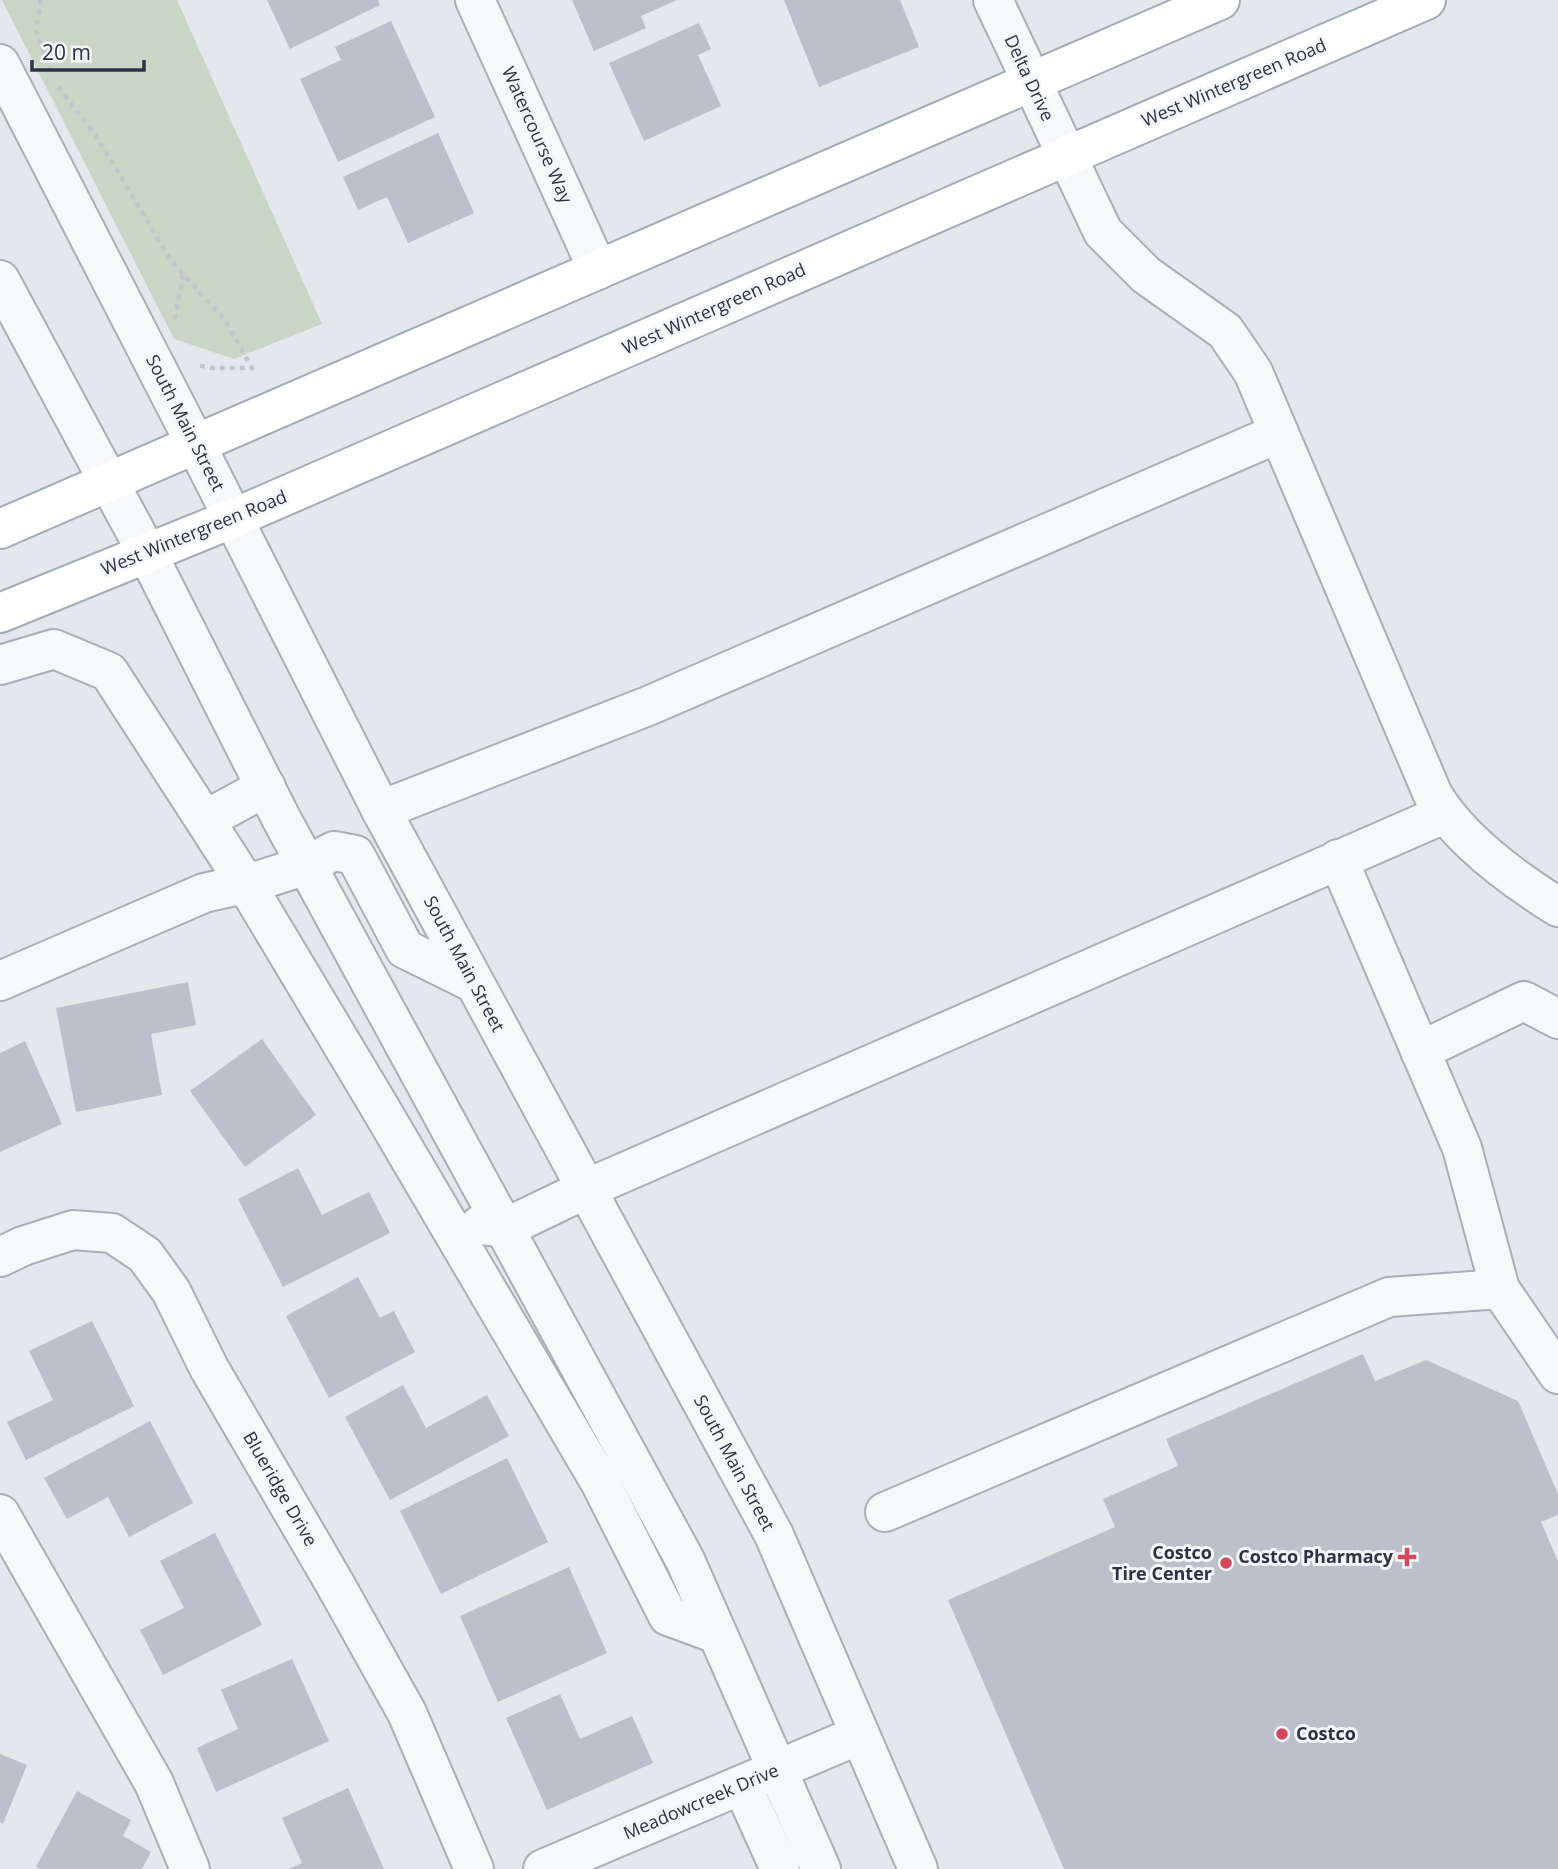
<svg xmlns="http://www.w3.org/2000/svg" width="1558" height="1869" font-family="'Open Sans',sans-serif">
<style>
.green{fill:#c9d6c5}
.building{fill:#bbc0ca}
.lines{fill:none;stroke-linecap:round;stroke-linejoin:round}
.minor-casing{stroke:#a9aeb7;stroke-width:42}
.major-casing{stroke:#a3abb8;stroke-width:42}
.path{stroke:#c2c5cb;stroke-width:4.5;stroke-dasharray:5 5;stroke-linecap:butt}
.minor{stroke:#f7f8fa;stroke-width:38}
.major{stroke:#fff;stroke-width:38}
.poi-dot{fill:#d1495b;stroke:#f4f6f9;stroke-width:2.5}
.labels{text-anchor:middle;stroke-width:6;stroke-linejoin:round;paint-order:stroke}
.street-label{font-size:18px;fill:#2b3445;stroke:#f4f6f9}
.poi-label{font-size:18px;font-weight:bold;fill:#2b3445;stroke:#f4f6f9;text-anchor:end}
</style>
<rect width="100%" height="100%" fill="#e4e7ec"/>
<polygon class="green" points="2,0 177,0 322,324 234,359 174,339"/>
<g class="building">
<polygon points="267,0 378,0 380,5 290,49"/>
<polygon points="572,0 677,0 641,16 646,28 594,51"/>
<polygon points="784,0 900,0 919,47 819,87"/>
<polygon points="391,21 435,117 338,162 300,79 341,60 335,47"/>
<polygon points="699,23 711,49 698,55 721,106 644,141 609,63"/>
<polygon points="438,133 474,213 408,243 387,197 358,210 343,177"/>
<polygon points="188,982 196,1025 151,1034 162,1095 76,1112 56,1008"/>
<polygon points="262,1039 316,1115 245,1167 190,1091"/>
<polygon points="25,1041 62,1124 0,1152 0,1053"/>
<polygon points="298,1168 322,1215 369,1192 390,1233 283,1287 238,1199"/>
<polygon points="358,1277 380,1318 394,1311 415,1352 329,1398 286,1316"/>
<polygon points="92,1321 134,1406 26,1460 7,1422 53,1400 29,1351"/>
<polygon points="1363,1354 1375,1381 1426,1360 1518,1401 1558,1494 1558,1515 1541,1522 1558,1561 1558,1869 1064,1869 948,1600 1115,1527 1103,1499 1178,1466 1166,1439"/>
<polygon points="403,1385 426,1428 487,1395 509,1436 390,1500 345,1417"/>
<polygon points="150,1421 193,1503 129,1537 108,1497 67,1519 44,1478"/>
<polygon points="507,1458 548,1542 441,1594 400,1511"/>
<polygon points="215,1533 262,1625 163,1675 140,1630 184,1608 160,1561"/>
<polygon points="569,1567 607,1653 498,1702 460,1616"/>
<polygon points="292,1659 329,1741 216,1792 197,1748 238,1729 221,1690"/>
<polygon points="560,1694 580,1739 632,1716 653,1763 547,1810 506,1718"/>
<polygon points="0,1754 27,1765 3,1824 0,1822"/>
<polygon points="348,1788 384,1869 289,1869 302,1863 282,1818"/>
<polygon points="77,1791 131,1820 123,1836 151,1852 142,1869 40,1869 36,1867"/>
</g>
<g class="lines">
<g class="minor-casing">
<g id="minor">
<polyline points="475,0 598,270"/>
<path d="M 993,0 L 1103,232 L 1146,275 L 1225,331 L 1253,372 L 1433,795 C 1459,839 1515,880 1558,907"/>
<polyline points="0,64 196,445 381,810 774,1535 918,1869"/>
<polyline points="0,280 147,553 282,820 685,1560 821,1869"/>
<polyline points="0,665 54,649 109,672 246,884 376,1101 600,1482 668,1616 717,1634"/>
<polyline points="381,810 648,706 1279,433"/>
<polyline points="205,820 266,787"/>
<polyline points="1338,859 1462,1148 1500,1289 1558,1374"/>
<polyline points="0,981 204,893 257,881 307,865 334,851 355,855 405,949 474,983"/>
<polyline points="1420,1051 1524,1001 1558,1019"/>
<polyline points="480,1225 505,1228 586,1189 1444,814"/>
<polyline points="0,1257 23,1246 73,1230 112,1233 145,1255 171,1291 209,1368 335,1584 407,1713 474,1869"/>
<polyline points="885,1512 1389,1297 1500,1289"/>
<polyline points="0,1514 154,1783 190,1869"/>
<polyline points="742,1785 780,1869"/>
<polyline points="543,1869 859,1735"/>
</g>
</g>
<g class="major-casing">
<g id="major">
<polyline points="0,529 1220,0"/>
<polyline points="0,613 234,518 1426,0"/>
</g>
</g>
<g class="path">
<polyline points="41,0 36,32 53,76"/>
<polyline points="58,87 96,136 172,262 225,320 252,368 212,368 197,365"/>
<polyline points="175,319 183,273"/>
</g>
<use href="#minor" class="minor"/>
<use href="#major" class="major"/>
</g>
<g class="poi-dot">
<path d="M1403.5 1546.5h7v7h7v7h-7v7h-7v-7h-7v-7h7z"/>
<circle cx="1226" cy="1563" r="7"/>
<circle cx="1282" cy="1734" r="7"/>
</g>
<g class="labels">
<g class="street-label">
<text transform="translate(1029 78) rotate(65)" y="6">Delta Drive</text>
<text transform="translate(1234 83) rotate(-23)" y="6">West Wintergreen Road</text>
<text transform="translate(537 135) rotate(66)" y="6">Watercourse Way</text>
<text transform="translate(714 309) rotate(-24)" y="6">West Wintergreen Road</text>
<text transform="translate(185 423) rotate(63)" y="6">South Main Street</text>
<text transform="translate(194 533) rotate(-22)" y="6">West Wintergreen Road</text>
<text transform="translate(464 964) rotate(62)" y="6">South Main Street</text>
<text transform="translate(734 1463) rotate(62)" y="6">South Main Street</text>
<text transform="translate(280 1489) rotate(60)" y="6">Blueridge Drive</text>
<text transform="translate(701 1802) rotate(-23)" y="6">Meadowcreek Drive</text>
</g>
<g class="poi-label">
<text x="1212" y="1559">Costco<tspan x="1212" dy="21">Tire Center</tspan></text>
<text x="1393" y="1563">Costco Pharmacy</text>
<text x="1296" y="1740" text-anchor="start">Costco</text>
</g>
</g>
<path d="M32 60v10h112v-10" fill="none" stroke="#2b3445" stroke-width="3.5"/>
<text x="42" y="60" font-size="21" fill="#2b3445" stroke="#f4f6f9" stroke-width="5" paint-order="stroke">20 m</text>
</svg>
